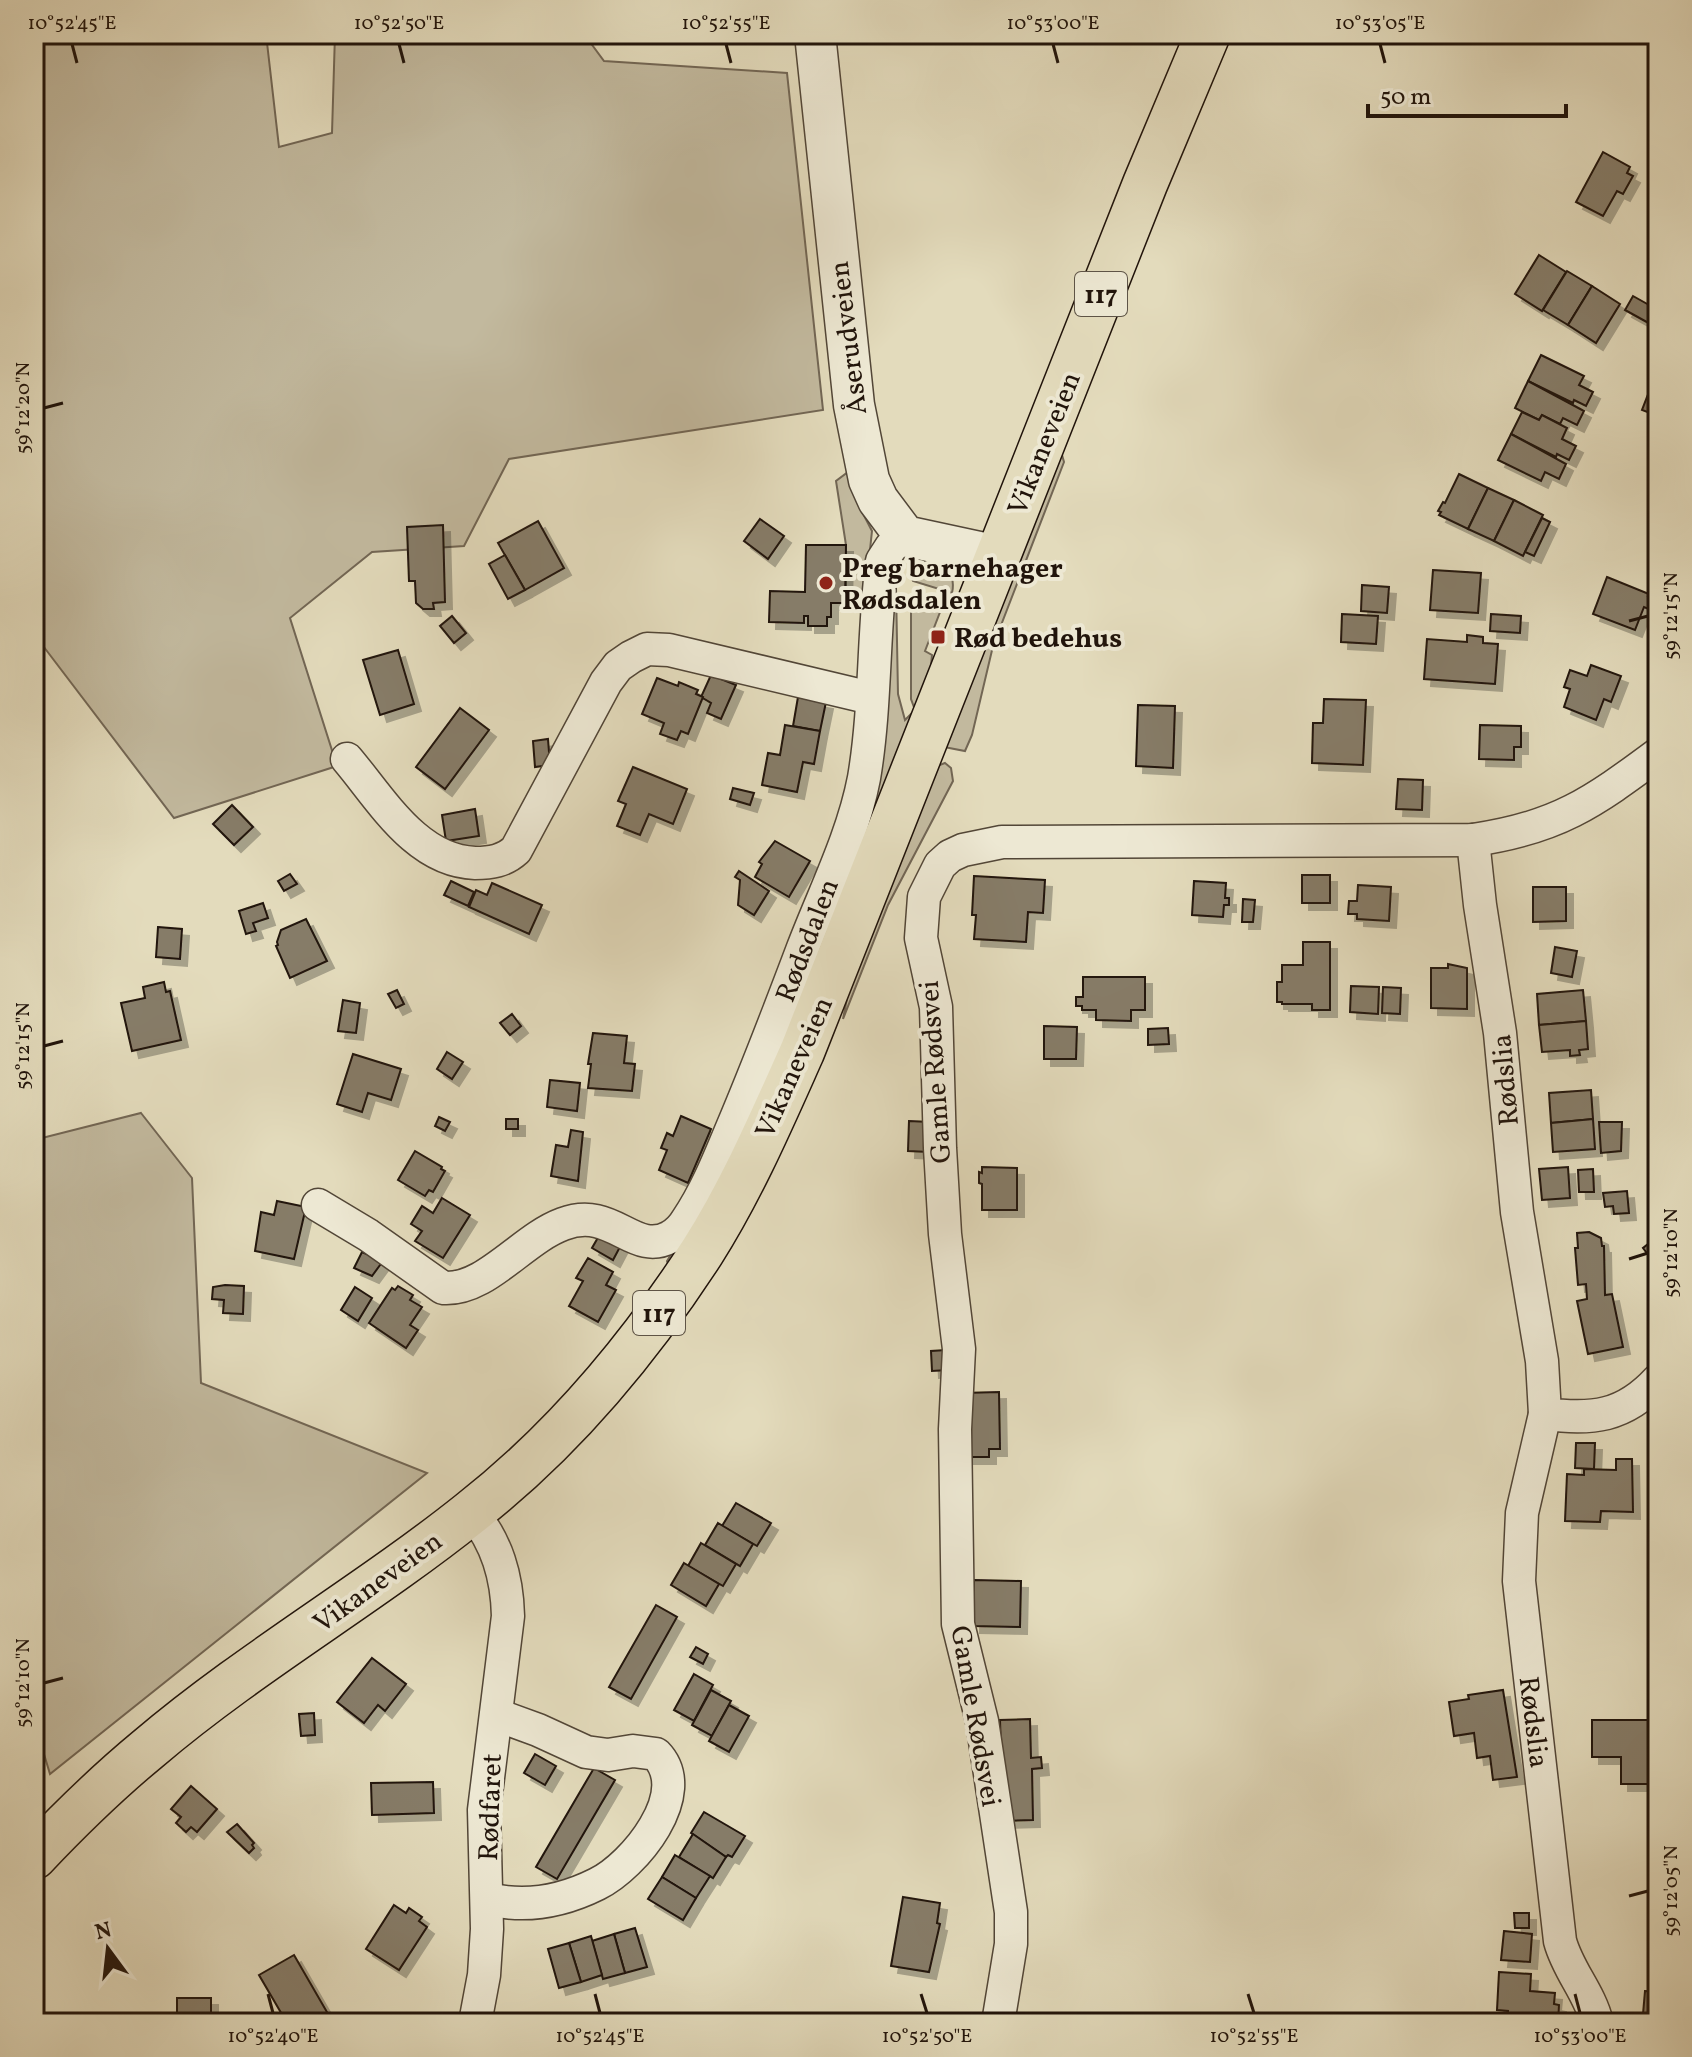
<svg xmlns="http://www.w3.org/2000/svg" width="1692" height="2057" font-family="Vollkorn,serif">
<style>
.green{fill:#c2b99e;stroke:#726654;stroke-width:2}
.building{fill:#867b67;stroke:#21140b;stroke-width:2;filter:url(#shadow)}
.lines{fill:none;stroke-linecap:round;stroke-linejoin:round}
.minor-casing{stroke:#524637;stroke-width:35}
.tertiary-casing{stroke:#524637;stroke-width:43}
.primary-casing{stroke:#21140b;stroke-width:47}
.minor{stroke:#ede8d3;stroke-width:32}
.tertiary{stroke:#ede8d3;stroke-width:40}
.primary{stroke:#e3dbbc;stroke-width:44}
.ticks{fill:none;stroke:#21140b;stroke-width:3}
.poi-dot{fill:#8f2418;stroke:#ede8d3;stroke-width:3}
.labels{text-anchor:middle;stroke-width:8;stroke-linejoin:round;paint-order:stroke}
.shield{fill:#ede8d3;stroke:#5e5447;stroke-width:2}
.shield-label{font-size:26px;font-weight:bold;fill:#21140b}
.street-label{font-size:28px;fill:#21140b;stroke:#ede8d3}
.poi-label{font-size:28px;font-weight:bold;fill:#21140b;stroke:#ede8d3;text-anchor:start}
.neatline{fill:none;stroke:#21140b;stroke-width:3}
.ticks-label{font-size:20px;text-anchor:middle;fill:#21140b}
</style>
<defs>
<filter id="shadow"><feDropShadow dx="7" dy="7" stdDeviation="0" flood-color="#0004"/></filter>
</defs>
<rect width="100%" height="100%" fill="#e3dbbc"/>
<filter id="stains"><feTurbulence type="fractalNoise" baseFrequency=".0025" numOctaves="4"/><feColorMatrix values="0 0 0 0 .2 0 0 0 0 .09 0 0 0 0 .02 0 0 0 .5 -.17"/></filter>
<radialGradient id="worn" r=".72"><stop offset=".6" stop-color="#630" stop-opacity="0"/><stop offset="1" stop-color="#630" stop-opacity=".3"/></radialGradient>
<g class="green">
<polygon points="34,34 266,34 279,147 332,133 335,34 584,34 604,61 787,73 823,410 509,459 464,546 372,552 290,618 337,766 174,818 34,634"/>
<polygon points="1056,454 1062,455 1064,462 993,646 972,735 965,751 944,747"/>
<polygon points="848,472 857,502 872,531 865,596 846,595 846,545 836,481"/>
<path d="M 919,558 L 943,559 C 950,569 955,581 952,593 L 913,581 L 909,569 Z"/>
<polygon points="893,584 896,588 898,694 905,720 915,710 911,699 911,595 919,592 940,601 942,607 925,651 932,655 928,696 816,976 747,1130 677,1266 669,1267 667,1261 724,1164 806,968 868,804 875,764 888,592"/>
<polygon points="945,763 951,768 953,781 888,905 843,1019 854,962 929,769"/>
<polygon points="141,1113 192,1178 201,1383 427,1473 50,1774 34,1721 34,1140"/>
</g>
<g class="building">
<polygon points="1603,152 1630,167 1627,173 1633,176 1623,194 1617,191 1603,216 1576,202"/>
<polygon points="1539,255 1566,272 1542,311 1515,294"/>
<polygon points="1567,271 1592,286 1568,325 1543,310"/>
<polygon points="1592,286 1620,304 1596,343 1568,325"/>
<polygon points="1633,296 1658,310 1658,318 1654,326 1625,310"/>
<polygon points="1541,355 1584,376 1579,385 1593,392 1586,406 1574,400 1573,403 1528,381"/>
<polygon points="1654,379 1658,381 1658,416 1642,410"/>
<polygon points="1528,381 1584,411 1577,425 1563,418 1560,424 1542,415 1539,420 1515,408"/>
<polygon points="1522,412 1539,420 1542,415 1567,428 1562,439 1576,446 1569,460 1557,454 1556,457 1511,434"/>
<polygon points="1511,434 1566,464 1559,479 1545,472 1541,481 1498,460"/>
<polygon points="1459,474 1488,488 1468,529 1439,515 1441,512 1438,511 1443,502 1445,503"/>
<polygon points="1488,488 1514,500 1494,541 1468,529"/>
<polygon points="1514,500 1543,515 1523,556 1494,541"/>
<polygon points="1542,518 1550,522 1534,556 1525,552"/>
<polygon points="760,519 784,536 768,559 744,541"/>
<polygon points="538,521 564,568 525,590 498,543"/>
<polygon points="443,525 445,602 433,603 434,609 423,609 416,603 415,581 409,581 407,527"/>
<polygon points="806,545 846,545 845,603 831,603 831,617 827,617 827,626 808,626 808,616 804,616 804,623 769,622 770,591 805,592"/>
<polygon points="505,555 525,590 508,599 489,564"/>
<polygon points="1433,570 1481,573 1478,613 1430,610"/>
<polygon points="1607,577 1649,594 1648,596 1655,599 1651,610 1644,607 1635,630 1593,614"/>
<polygon points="1362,585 1389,587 1387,613 1361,611"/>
<polygon points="1342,614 1378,616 1376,644 1341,642"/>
<polygon points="1491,614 1521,616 1520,633 1490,631"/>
<polygon points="452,616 466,633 454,643 440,626"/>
<polygon points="1467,635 1483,637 1483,643 1498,644 1495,684 1424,679 1427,639 1467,642"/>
<polygon points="398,650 414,704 380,715 363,660"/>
<polygon points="1591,665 1621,676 1611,702 1604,699 1596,720 1564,707 1570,689 1564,687 1570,670 1587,676"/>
<polygon points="711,675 736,685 721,719 707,713 711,703 701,697"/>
<polygon points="657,678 678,686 679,682 698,690 696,694 703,697 688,734 681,731 677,740 660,734 664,723 642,714"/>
<polygon points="798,697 826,702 820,731 793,726"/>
<polygon points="1324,699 1366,700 1363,765 1312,763 1313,723 1323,723"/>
<polygon points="1138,705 1175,706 1173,768 1136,766"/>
<polygon points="460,708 489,730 445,789 416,767"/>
<polygon points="785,725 820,731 814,764 803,762 797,792 762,785 768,753 780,755"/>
<polygon points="1480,725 1521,726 1521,747 1514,747 1514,760 1479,759"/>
<polygon points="548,739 550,765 535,767 533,741"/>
<polygon points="633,767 687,789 673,824 649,814 640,835 617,826 626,804 618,801"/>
<polygon points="1398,779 1423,780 1422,810 1396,809"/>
<polygon points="733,788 754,793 750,805 730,799"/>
<polygon points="232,805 253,827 234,845 213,824"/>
<polygon points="475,809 479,836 446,841 442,815"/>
<rect x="1649" y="836" width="9" height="59"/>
<polygon points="775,841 810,861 789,897 755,877 762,864 759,862"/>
<polygon points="739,871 769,891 754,915 738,905 740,880 735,877"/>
<polygon points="290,874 297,884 284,891 278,881"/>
<rect x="1302" y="875" width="28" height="28"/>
<polygon points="974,876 1045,880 1043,913 1028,912 1026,942 974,939 976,915 972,915"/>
<polygon points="451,881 474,892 468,906 444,895"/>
<polygon points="1194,881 1226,883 1225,898 1229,898 1229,905 1224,905 1223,917 1192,915"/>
<polygon points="492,883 542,905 529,934 469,907 476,890 487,895"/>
<polygon points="1358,885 1391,887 1389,921 1357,919 1357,914 1348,914 1349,901 1357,901"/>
<polygon points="1533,887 1566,887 1566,921 1533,922"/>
<polygon points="1243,899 1255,900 1253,922 1242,922"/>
<polygon points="263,903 268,918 253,923 256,931 246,934 239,911"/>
<polygon points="306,919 327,961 290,978 276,946 278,945 277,942 281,930"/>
<polygon points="158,927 182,929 180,959 156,957"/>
<polygon points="1303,942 1330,942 1330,1010 1312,1010 1312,1004 1282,1004 1282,1002 1277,1002 1277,982 1282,982 1282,965 1303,965"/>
<polygon points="1555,947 1577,951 1572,977 1551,973"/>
<polygon points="1448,964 1467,968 1467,1009 1431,1008 1431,968 1448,968"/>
<polygon points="1083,977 1145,977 1145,1010 1131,1010 1131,1021 1096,1020 1096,1010 1082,1010 1082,1006 1076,1006 1076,997 1083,997"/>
<polygon points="164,982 166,992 170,991 181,1040 132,1051 121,1003 145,998 143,987"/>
<polygon points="1351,986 1379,987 1378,1014 1350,1012"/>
<polygon points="1383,987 1401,988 1400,1014 1382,1013"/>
<polygon points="397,990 404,1004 396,1008 388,994"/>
<polygon points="1583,990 1586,1021 1539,1025 1537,994"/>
<polygon points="343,1000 360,1003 356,1033 338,1031"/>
<polygon points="512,1014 521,1026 510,1035 500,1023"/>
<polygon points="1586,1021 1588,1049 1579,1050 1580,1055 1570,1056 1570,1050 1542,1052 1539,1025"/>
<polygon points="1044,1026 1077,1027 1076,1059 1044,1059"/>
<polygon points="1168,1028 1169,1044 1148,1045 1148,1029"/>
<polygon points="593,1033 627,1036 624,1063 635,1064 632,1091 588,1088 591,1064 588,1064"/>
<polygon points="447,1052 463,1062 452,1079 437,1069"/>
<polygon points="353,1054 401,1069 391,1100 368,1093 362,1112 337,1104"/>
<polygon points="550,1080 580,1083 577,1111 547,1107"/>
<polygon points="1591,1090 1593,1119 1551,1123 1549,1093"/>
<polygon points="681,1116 711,1129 688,1183 659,1170 667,1150 661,1148 667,1133 673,1136"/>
<polygon points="439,1117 450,1122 445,1131 435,1126"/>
<rect x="506" y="1119" width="12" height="10"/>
<polygon points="1593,1119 1595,1149 1553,1152 1551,1123"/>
<polygon points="909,1121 930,1122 929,1152 908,1151"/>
<polygon points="1599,1122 1622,1122 1621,1151 1601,1153"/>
<polygon points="571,1130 583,1132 578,1181 551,1176 556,1145 568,1147"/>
<polygon points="415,1151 442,1167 441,1169 445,1171 433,1192 429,1190 425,1196 398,1180"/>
<polygon points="982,1167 1017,1168 1017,1210 982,1210 982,1184 979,1183 979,1172 982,1173"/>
<polygon points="1568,1167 1570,1198 1542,1200 1539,1169"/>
<polygon points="1593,1169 1594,1192 1579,1192 1578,1170"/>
<polygon points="1627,1191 1629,1213 1614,1214 1613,1206 1605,1207 1603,1193"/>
<polygon points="442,1198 470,1215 443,1258 415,1241 422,1231 411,1224 422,1206 433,1213"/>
<polygon points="277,1201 306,1207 294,1259 255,1251 261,1212 274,1215"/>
<polygon points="1589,1232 1601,1238 1602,1246 1604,1246 1605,1295 1612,1294 1623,1347 1588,1354 1577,1301 1587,1299 1586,1284 1578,1285 1575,1248 1578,1248 1577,1233"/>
<polygon points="600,1234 621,1245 613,1260 592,1248"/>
<polygon points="1658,1236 1658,1268 1643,1248"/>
<polygon points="362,1252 383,1261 372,1276 354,1268"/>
<polygon points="588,1258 613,1272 606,1285 616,1290 598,1322 569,1306 583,1281 576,1278"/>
<polygon points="225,1285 244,1286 243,1314 223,1313 224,1300 212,1299 213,1287"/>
<polygon points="398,1286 413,1295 410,1300 422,1307 410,1325 418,1330 406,1348 369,1323 392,1288 395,1290"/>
<polygon points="355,1287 372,1298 358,1321 341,1310"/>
<polygon points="946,1350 948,1370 932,1371 931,1351"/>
<polygon points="999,1392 1000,1449 989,1449 989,1457 962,1457 962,1393"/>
<polygon points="1576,1443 1595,1443 1594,1469 1575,1468"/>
<polygon points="1616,1459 1632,1459 1633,1512 1601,1511 1600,1522 1565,1521 1567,1474 1584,1475 1584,1469 1616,1470"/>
<polygon points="736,1503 771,1523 757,1546 722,1526"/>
<polygon points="718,1523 753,1544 740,1566 705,1545"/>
<polygon points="701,1543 736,1564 723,1586 688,1566"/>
<polygon points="684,1563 719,1584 706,1606 671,1585"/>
<polygon points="974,1580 1021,1581 1020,1627 973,1626"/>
<polygon points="656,1605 677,1617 631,1699 609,1687"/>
<polygon points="696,1647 708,1654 703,1664 690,1657"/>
<polygon points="372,1658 406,1684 385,1711 378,1705 364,1723 337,1702"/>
<polygon points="694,1674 713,1685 694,1721 674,1710"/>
<polygon points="711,1690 731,1701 712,1736 692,1725"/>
<polygon points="1503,1690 1517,1777 1493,1780 1490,1756 1477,1758 1474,1733 1454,1736 1449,1702 1469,1699 1468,1695"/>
<polygon points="729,1705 749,1716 729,1752 709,1741"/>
<polygon points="314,1713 315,1735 301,1736 299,1714"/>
<polygon points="1030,1719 1031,1758 1041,1757 1042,1768 1032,1769 1033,1820 1003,1821 1000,1720"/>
<polygon points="1592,1720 1658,1720 1658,1784 1621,1784 1621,1757 1592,1757"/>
<polygon points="535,1754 556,1766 545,1785 524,1773"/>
<polygon points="594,1768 615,1780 557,1879 536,1867"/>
<polygon points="433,1782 434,1813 372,1815 371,1783"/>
<polygon points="191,1786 217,1809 197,1832 191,1827 186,1832 176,1823 181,1817 171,1809"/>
<polygon points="704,1812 745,1836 732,1857 728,1855 726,1857 691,1833"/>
<polygon points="237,1824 254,1843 252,1845 254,1848 249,1853 227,1832"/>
<polygon points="693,1834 726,1857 713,1878 679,1857"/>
<polygon points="675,1855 710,1876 696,1898 662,1877"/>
<polygon points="662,1877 696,1898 683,1920 648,1899"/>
<polygon points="903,1897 940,1903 937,1923 940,1924 929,1972 891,1966"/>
<polygon points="394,1905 406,1913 409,1908 422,1917 419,1921 427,1927 399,1970 366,1949"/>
<polygon points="1514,1913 1529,1913 1529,1928 1515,1928"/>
<polygon points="635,1928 647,1967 625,1973 614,1934"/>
<polygon points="1504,1931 1532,1934 1530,1962 1501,1960"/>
<polygon points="614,1934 625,1973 603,1979 592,1941"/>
<polygon points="591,1936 602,1975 581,1982 569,1943"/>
<polygon points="569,1943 581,1982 559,1988 548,1949"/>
<polygon points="294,1955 331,2019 323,2023 287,2023 259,1975"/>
<polygon points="1499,1972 1531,1974 1530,1991 1555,1993 1554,2004 1559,2005 1558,2023 1507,2023 1508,2011 1497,2010"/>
<polygon points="1645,1991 1658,1992 1658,2015 1643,2014"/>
<rect x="177" y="1998" width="34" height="25"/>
</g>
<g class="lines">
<g class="minor-casing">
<g id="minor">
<path d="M 347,759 C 381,799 416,861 475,863 C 491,863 504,861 516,850 L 606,682 L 618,666 L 631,657 L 647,649 L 669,650 L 871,698"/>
<path d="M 1473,840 L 1480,905 L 1500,1033 L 1517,1212 L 1542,1361 L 1545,1414 C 1592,1420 1624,1417 1658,1380"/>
<path d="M 318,1205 L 368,1235 L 443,1288 C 486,1291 522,1239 563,1224 C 613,1205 633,1257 670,1237 C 677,1233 683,1227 687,1220 C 706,1192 719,1159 732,1128 C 757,1069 780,1009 803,948 C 824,893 853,836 864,778 C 876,707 873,633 882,561 L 891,547 L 905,536"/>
<path d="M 1545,1414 L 1522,1513 L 1519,1581 L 1560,1941 C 1568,1971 1590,1993 1597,2023"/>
<path d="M 472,1512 C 497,1543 507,1576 508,1616 L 484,1810 L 487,1929 L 484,1975 L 475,2023"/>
<path d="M 488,1899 C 525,1908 563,1901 597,1884 C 634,1866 694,1793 656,1754 L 633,1751 L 608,1755 L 586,1752 L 538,1730 L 497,1715"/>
<path d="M 998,2023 L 1011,1944 L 1011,1912 L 982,1721 L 958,1624 L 955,1429 L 959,1349 L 945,1234 L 940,1148 L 936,1007 L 921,938 L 924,897 L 940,865 L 950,856 L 963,850 L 1002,842 L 1473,840 C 1557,828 1592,803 1658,754"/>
</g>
</g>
<g class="tertiary-casing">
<polyline id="tertiary" points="815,34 854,405 869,480 878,500 905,536 998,556"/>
</g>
<g class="primary-casing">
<path id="primary" d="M 34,1857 C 70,1819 108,1782 148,1749 C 249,1663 366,1596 470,1513 C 561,1442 639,1349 702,1252 C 742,1189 772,1119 802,1052 L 1145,184 L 1208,34"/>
</g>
<use href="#minor" class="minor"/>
<use href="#tertiary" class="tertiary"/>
<use href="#primary" class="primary"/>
</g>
<path class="ticks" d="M 72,44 L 77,63M 399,44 L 404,63M 726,44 L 731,63M 1053,44 L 1058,63M 1380,44 L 1385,63M 44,408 L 63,403M 1629,621 L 1648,616M 44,1046 L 63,1041M 1629,1259 L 1648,1253M 44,1683 L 63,1678M 1629,1896 L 1648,1891M 268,1994 L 273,2013M 595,1994 L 600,2013M 921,1994 L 927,2013M 1248,1994 L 1254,2013M 1575,1994 L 1580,2013"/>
<g class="poi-dot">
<circle cx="826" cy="583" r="8"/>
<rect x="930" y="629" width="16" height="16" rx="4"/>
</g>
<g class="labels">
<g class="shield">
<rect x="1075" y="272" width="52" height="44" rx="6"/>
<rect x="633" y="1291" width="52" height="44" rx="6"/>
</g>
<g class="shield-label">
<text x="1101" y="303">117</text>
<text x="659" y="1322">117</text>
</g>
<g class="street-label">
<text transform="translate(847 338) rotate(-97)" y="10">Åserudveien</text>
<text transform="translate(1043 443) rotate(-68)" y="10">Vikaneveien</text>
<text transform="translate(806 940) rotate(-69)" y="10">Rødsdalen</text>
<text transform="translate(793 1067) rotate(-66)" y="10">Vikaneveien</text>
<text transform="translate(934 1072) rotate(-94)" y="10">Gamle Rødsvei</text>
<text transform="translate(1504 1080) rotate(-95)" y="10">Rødslia</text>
<text transform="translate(377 1581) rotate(-36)" y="10">Vikaneveien</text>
<text transform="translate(977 1716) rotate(80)" y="10">Gamle Rødsvei</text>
<text transform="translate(1535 1722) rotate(83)" y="10">Rødslia</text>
<text transform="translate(489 1807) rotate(-88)" y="10">Rødfaret</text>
</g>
<g class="poi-label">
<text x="842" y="577">Preg barnehager<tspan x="842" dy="32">Rødsdalen</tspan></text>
<text x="954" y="647">Rød bedehus</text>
</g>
</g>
<rect width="1692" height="2057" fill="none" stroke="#e3dbbc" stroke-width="88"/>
<g transform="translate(108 1949) rotate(345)" stroke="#ede8d3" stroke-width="6" paint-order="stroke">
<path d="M0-6L14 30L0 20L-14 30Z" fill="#21140b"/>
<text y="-12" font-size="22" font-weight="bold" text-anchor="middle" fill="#21140b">N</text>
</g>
<path d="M1368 104v12h198v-12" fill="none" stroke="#21140b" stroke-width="4"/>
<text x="1380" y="104" font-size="24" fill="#21140b" stroke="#ede8d3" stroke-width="6" paint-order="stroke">50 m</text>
<rect x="44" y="44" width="1604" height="1969" class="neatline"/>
<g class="ticks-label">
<text x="72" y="29">10°52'45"E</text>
<text x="399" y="29">10°52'50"E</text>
<text x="726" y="29">10°52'55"E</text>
<text x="1053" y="29">10°53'00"E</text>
<text x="1380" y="29">10°53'05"E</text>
<text transform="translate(22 408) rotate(-90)" y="7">59°12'20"N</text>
<text transform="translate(1670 616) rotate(-90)" y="7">59°12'15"N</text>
<text transform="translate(22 1046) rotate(-90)" y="7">59°12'15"N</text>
<text transform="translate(1670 1253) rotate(-90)" y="7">59°12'10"N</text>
<text transform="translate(22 1683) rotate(-90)" y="7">59°12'10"N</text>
<text transform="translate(1670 1891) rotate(-90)" y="7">59°12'05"N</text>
<text x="273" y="2042">10°52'40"E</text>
<text x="600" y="2042">10°52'45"E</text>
<text x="927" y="2042">10°52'50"E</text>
<text x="1254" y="2042">10°52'55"E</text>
<text x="1580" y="2042">10°53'00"E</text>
</g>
<rect width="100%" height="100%" filter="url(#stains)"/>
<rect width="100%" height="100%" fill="url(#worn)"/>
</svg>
